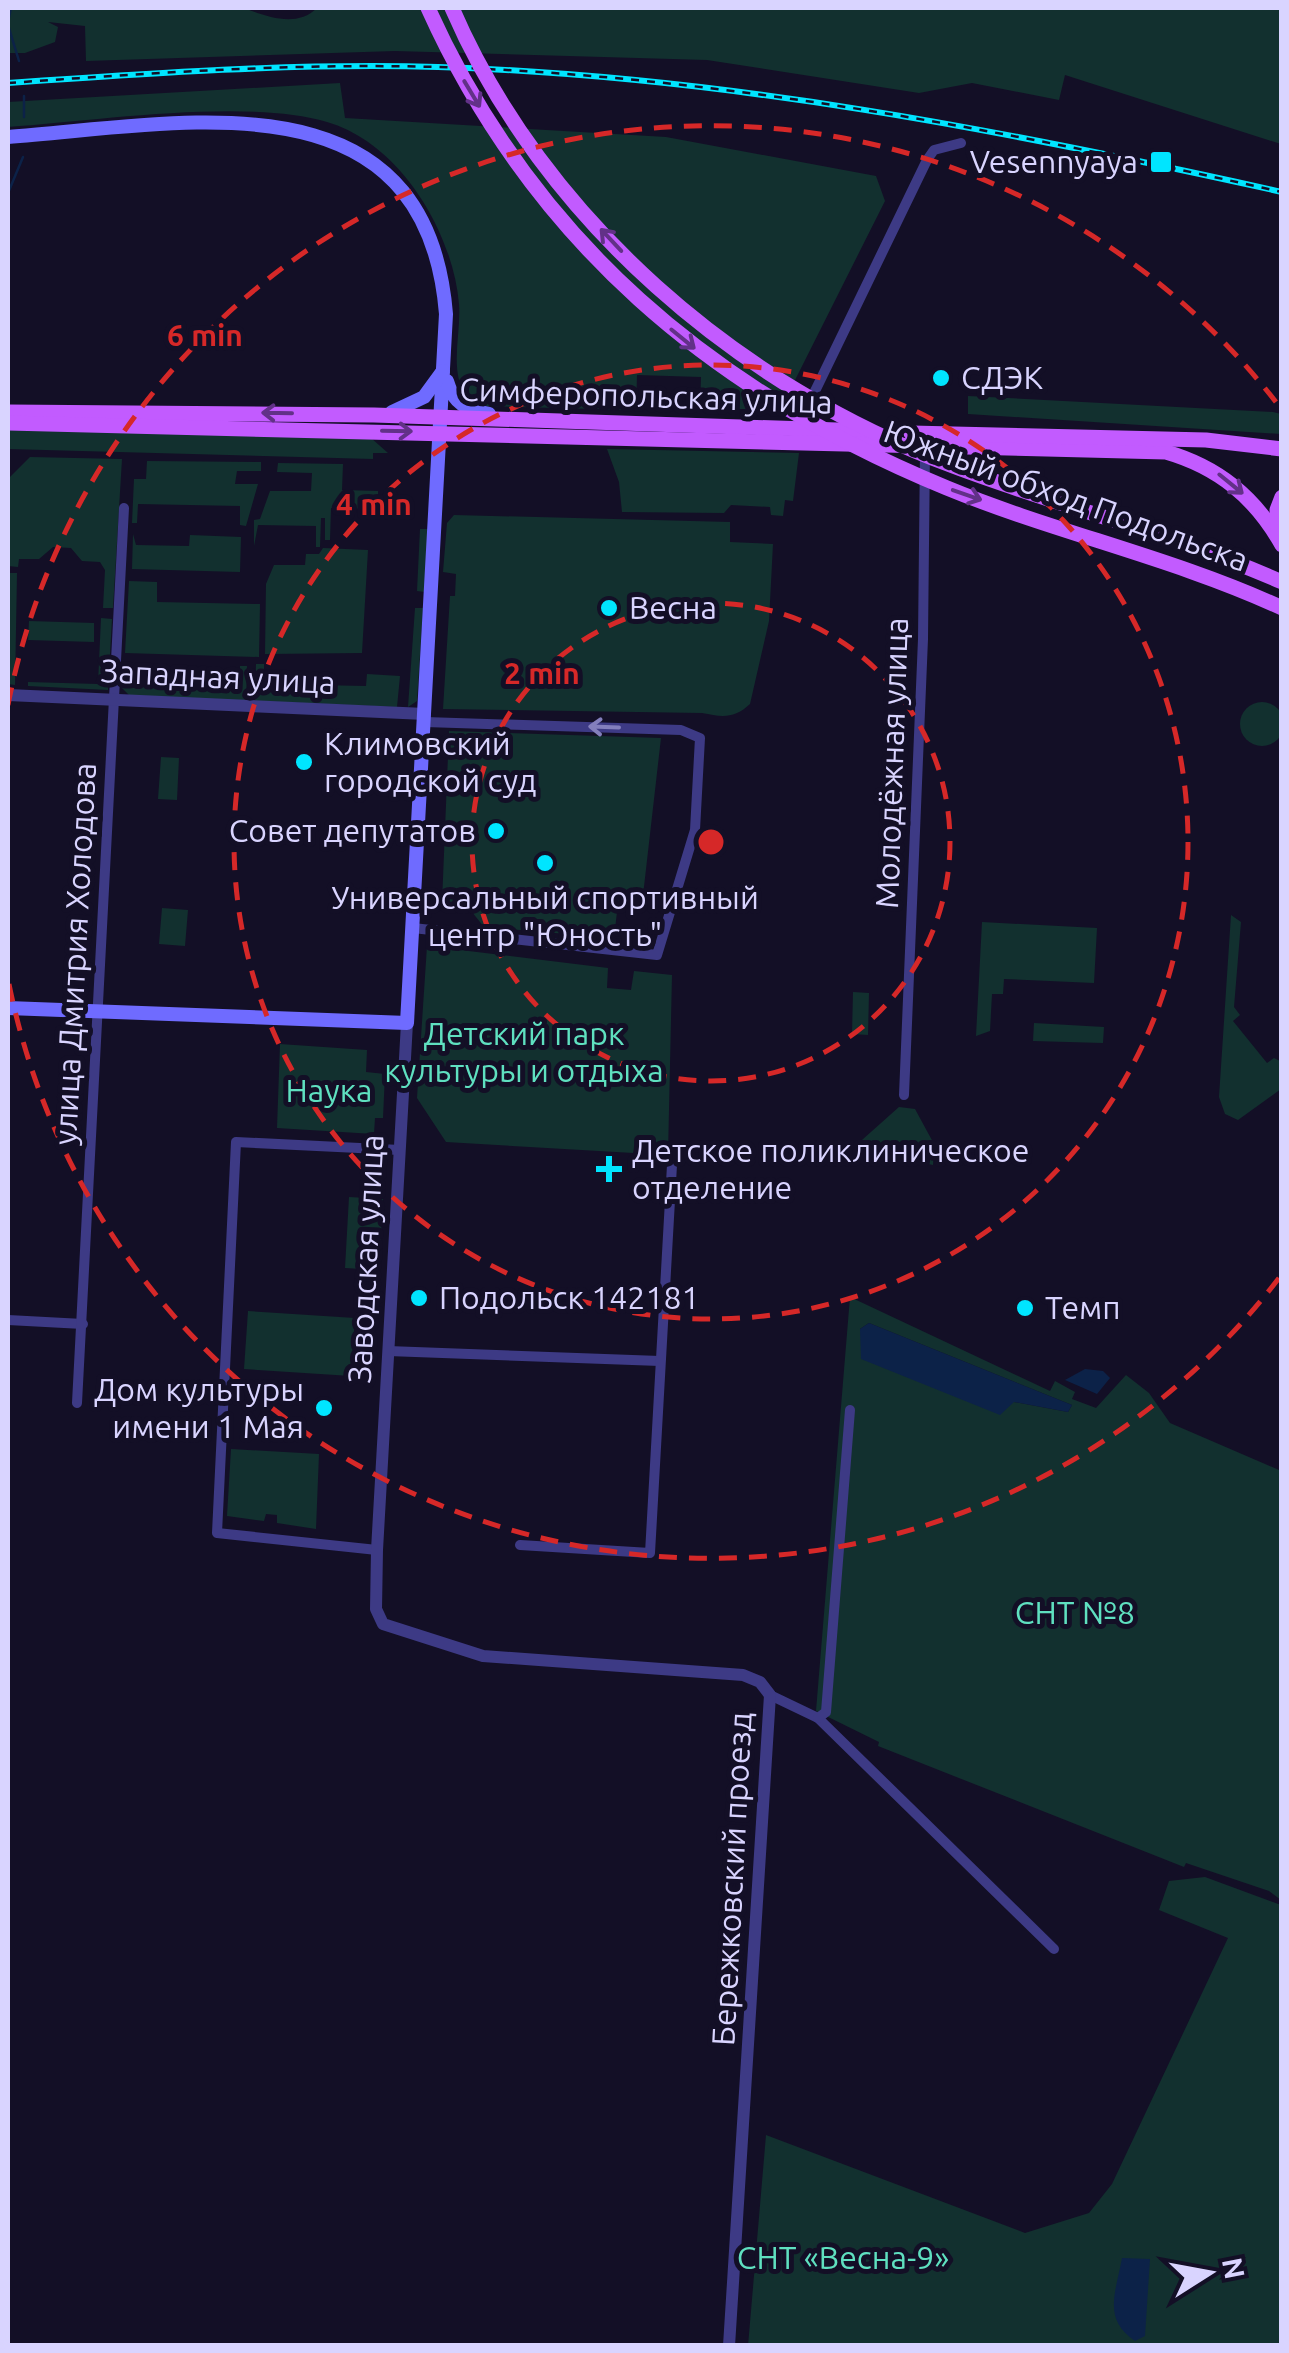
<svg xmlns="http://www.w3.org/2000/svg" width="1289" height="2353" font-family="Ubuntu,sans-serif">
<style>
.green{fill:#12302f;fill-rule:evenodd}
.water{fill:#0c2248}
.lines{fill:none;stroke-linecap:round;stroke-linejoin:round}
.stream{stroke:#0c2248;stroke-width:2.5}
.minor{stroke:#3d3a85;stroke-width:10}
.tertiary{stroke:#3d3a85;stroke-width:12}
.secondary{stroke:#6f6bff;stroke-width:14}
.primary{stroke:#c25bff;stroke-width:15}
.rail-casing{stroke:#00e5ff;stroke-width:6}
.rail{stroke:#130f26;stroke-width:2.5;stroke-dasharray:8;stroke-linecap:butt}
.primary-bridge{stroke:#c25bff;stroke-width:15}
.oneway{stroke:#623188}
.oneway2{stroke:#837fbc}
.ring{fill:none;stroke:#d62828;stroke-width:5;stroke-dasharray:18 12}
.poi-dot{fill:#00e5ff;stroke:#130f26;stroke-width:4}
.labels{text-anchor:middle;stroke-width:10;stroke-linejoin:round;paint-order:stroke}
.poi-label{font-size:32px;fill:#d9d4ff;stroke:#130f26;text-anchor:start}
.street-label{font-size:32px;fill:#d9d4ff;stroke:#130f26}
.park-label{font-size:32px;fill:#5fe0c0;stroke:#130f26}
.centre{fill:#d62828;stroke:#130f26;stroke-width:5}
.ring-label{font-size:30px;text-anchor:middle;font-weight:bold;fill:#d62828;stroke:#130f26;stroke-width:10;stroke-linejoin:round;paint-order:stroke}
</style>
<rect width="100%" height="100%" fill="#130f26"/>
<g class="green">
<path d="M 8,8 L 244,8 C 267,17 297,28 317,8 L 1281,8 L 1281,144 L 1065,75 L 1059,100 L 972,83 L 919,93 L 707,60 L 395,51 L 86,61 L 85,26 L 48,22 L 58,27 L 55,42 L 25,53 L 8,53 Z"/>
<path d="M 340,83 L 345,118 L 666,137 L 876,176 L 885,201 L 788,394 L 748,392 L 746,409 L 700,409 L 701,377 L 637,375 L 636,410 L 484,406 C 471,402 462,393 459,380 C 453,356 461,328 459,304 C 453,232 400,143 327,122 C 245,98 96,121 8,127 L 8,102 Z"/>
<polygon points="968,396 1273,412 1281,414 1281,434 968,414"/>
<polygon points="8,429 371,438 388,453 373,453 373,459 8,449"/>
<polygon points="607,449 799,453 793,501 785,500 783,516 771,515 770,507 731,505 724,513 622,512 619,482"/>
<polygon points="30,457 122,459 113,608 103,608 105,570 100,562 82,561 71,548 53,547 39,559 19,559 18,567 8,566 8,479"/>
<polygon points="147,461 261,462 261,471 237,471 235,484 258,484 246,526 240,525 240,506 138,504 137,523 132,523 134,479 146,479"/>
<polygon points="278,463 343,464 342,490 378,491 378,509 331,508 330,540 325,540 325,518 321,518 320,547 316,547 316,526 258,525 254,546 254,520 260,519 270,491 311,491 312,473 277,472"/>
<path d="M 454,515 L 730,522 L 730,542 L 773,544 L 769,621 L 750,704 C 734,719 722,717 702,713 L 443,709 L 450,596 L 455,596 L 456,574 L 443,572 L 447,523 Z"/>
<polygon points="420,529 428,529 425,592 417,591"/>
<polygon points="133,534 136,545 189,546 190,535 241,537 240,572 132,569"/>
<polygon points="323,548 368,550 362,653 265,654 266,584 274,565 305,565 306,554 319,554"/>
<polygon points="8,573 17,573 15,685 8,684"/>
<polygon points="129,581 157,582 157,602 260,604 259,657 125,653"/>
<polygon points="415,608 423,608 417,701 408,707"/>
<polygon points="101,618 112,619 108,690 28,686 28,682 98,684"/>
<polygon points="29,621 94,623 94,642 28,640"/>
<polygon points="122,663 136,664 136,683 239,685 240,666 247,666 246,701 129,695 121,687"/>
<polygon points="256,664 264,664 264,684 366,686 367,674 400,676 397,707 255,701"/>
<circle cx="1262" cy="724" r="22"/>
<polygon points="449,731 661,738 642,904 618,903 614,938 484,927 464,902 442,903"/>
<polygon points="161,757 179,758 177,800 158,799"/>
<polygon points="162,908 188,910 185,946 159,944"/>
<polygon points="1231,915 1241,922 1234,1007 1240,1015 1233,1021 1267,1063 1274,1058 1282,1062 1281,1089 1238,1120 1225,1114 1219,1097"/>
<polygon points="982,922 1097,928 1094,983 1004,979 1003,994 992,994 990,1031 976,1036"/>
<polygon points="427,946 608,968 607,988 631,990 634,971 672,975 668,1155 446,1142 417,1098"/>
<polygon points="853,992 869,993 868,1035 852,1034"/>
<polygon points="1034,1023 1104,1027 1103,1043 1033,1041"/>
<polygon points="280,1044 367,1050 366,1072 385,1074 383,1118 375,1118 374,1134 277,1128"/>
<polygon points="899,1107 915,1109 934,1144 933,1165 853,1148"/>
<polygon points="349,1197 383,1199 379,1270 345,1268"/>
<path d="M 850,1297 L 1050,1391 L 1055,1381 L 1075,1392 L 1072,1399 L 1096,1408 L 1126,1375 L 1149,1393 L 1170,1423 L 1279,1470 L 1281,1900 L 1269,1891 L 1186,1863 L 1184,1867 L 878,1746 L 879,1742 L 816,1711 ZM 869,1323 L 1072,1405 L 1068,1412 L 1014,1402 L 860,1329 Z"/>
<polygon points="248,1311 355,1318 351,1376 244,1369"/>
<polygon points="231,1449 319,1454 316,1529 277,1523 277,1515 266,1514 264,1521 227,1516"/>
<polygon points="1205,1877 1281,1905 1281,2345 748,2346 766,2135 1025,2233 1089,2213 1112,2184 1228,1938 1159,1910 1169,1881"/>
</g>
<g class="water">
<polygon points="869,1323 1072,1405 1068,1412 1014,1402 1000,1415 861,1359 860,1329"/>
<polygon points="1085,1369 1103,1371 1110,1378 1097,1394 1065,1380"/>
<path d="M 1122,2258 L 1150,2259 L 1145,2336 L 1135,2341 C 1102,2319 1116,2292 1122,2258 Z"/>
</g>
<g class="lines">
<g class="stream">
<polyline points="8,22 11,8"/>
<polyline points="8,25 19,61"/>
<polyline points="24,96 24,117"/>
<polyline points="8,193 23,157"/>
</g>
<g class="minor">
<polyline points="801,420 927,160 934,150 961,143"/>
<polyline points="413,928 657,955 695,830 700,738 681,730 425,722"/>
<polyline points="904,1095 923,639 925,449"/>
<polyline points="8,1320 83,1324"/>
<polyline points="388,1351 660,1361"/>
<polyline points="77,1403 124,508"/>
<polyline points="520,1545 650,1553 672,1165"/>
<polyline points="377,1550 217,1533 236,1142 400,1150"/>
<polyline points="770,1695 818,1718 1054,1949"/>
<polyline points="818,1718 826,1712 850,1410"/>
</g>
<g class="tertiary">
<polyline points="8,695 425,714"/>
<polyline points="407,1023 377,1550 376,1609 383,1624 483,1656 743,1675 760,1682 770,1695 729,2346"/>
</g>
<g class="secondary">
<path d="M 8,137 C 178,125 426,67 446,314 L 407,1023 L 8,1008"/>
<path d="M 447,381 C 453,403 467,410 489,414"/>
<polyline points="392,412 424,397 443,371"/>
</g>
<g class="primary">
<polyline points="8,412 374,415 868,431"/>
<path d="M 8,423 L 1166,452 C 1218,467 1255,497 1282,545"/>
<polyline points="911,433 1206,440 1282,449"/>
<polyline points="1278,536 1277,510 1282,497"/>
</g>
<g class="rail-casing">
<path id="rail" d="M 8,83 C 151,73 294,63 438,67 C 724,76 1003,130 1282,192"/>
</g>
<use href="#rail" class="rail"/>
<g class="primary-bridge">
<path d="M 428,8 C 533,241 713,392 947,488 C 1056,533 1174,558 1282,608"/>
<path d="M 452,8 C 543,219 739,387 953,466 C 1061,507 1176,535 1282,582"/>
</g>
</g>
<defs><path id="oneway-shaft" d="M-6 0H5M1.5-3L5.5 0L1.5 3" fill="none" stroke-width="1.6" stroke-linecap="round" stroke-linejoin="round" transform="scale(2.5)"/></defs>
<g class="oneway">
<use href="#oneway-shaft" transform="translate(472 94) rotate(59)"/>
<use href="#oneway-shaft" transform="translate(611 240) rotate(-133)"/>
<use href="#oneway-shaft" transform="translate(683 339) rotate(39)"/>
<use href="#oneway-shaft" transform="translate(277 413) rotate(-179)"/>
<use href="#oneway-shaft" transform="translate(397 431) rotate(1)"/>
<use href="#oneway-shaft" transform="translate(1231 484) rotate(39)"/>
<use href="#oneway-shaft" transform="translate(967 495) rotate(19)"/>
</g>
<use class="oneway2" href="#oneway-shaft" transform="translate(604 727) rotate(-178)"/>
<g class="ring">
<circle cx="711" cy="842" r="239"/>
<circle cx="711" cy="842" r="477"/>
<path d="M1279 1278A716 716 0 0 1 8 979M8 705A716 716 0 0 1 1279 406"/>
</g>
<g class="poi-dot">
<rect x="1149" y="150" width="24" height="24" rx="5"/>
<circle cx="941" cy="378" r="10"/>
<circle cx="609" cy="608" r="10"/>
<circle cx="304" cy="762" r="10"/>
<circle cx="496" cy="831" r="10"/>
<circle cx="545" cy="863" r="10"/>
<path d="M604 1154h10v10h10v10h-10v10h-10v-10h-10v-10h10z"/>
<circle cx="419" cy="1298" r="10"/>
<circle cx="1025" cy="1308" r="10"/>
<circle cx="324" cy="1408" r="10"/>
</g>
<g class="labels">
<g class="poi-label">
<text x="1138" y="173" text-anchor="end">Vesennyaya</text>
<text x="961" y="389">СДЭК</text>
<text x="629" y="619">Весна</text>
<text x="324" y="755">Климовский<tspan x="324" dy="37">городской суд</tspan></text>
<text x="476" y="842" text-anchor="end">Совет депутатов</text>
<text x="545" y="909" text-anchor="middle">Универсальный спортивный<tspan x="545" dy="37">центр "Юность"</tspan></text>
<text x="632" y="1162">Детское поликлиническое<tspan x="632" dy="37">отделение</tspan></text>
<text x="439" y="1309">Подольск 142181</text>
<text x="1045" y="1319">Темп</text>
<text x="304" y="1401" text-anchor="end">Дом культуры<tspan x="304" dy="37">имени 1 Мая</tspan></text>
</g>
<g class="street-label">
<text transform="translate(646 396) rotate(2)" y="11">Симферопольская улица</text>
<text transform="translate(1066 496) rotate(20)" y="11">Южный обход Подольска</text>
<text transform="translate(218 677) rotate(3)" y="11">Западная улица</text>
<text transform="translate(892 763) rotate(-88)" y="11">Молодёжная улица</text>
<text transform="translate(75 954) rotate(-87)" y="11">улица Дмитрия Холодова</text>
<text transform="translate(366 1259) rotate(-87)" y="11">Заводская улица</text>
<text transform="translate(732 1879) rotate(-87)" y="11">Бережковский проезд</text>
</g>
<g class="park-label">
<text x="524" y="1045">Детский парк<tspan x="524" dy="37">культуры и отдыха</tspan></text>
<text x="329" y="1102">Наука</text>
<text x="1075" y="1624">СНТ №8</text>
<text x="843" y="2269">СНТ «Весна-9»</text>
</g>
</g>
<circle cx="711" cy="842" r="15" class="centre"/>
<g class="ring-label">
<text x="205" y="346">6 min</text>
<text x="374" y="515">4 min</text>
<text x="542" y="684">2 min</text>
</g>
<rect width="1289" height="2353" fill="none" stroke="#d9d4ff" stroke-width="20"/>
<g transform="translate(1209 2273) rotate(79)" stroke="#130f26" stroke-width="8" paint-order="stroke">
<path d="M0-8L18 38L0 25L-18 38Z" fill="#d9d4ff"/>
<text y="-15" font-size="28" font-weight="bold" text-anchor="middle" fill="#d9d4ff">N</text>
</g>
</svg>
